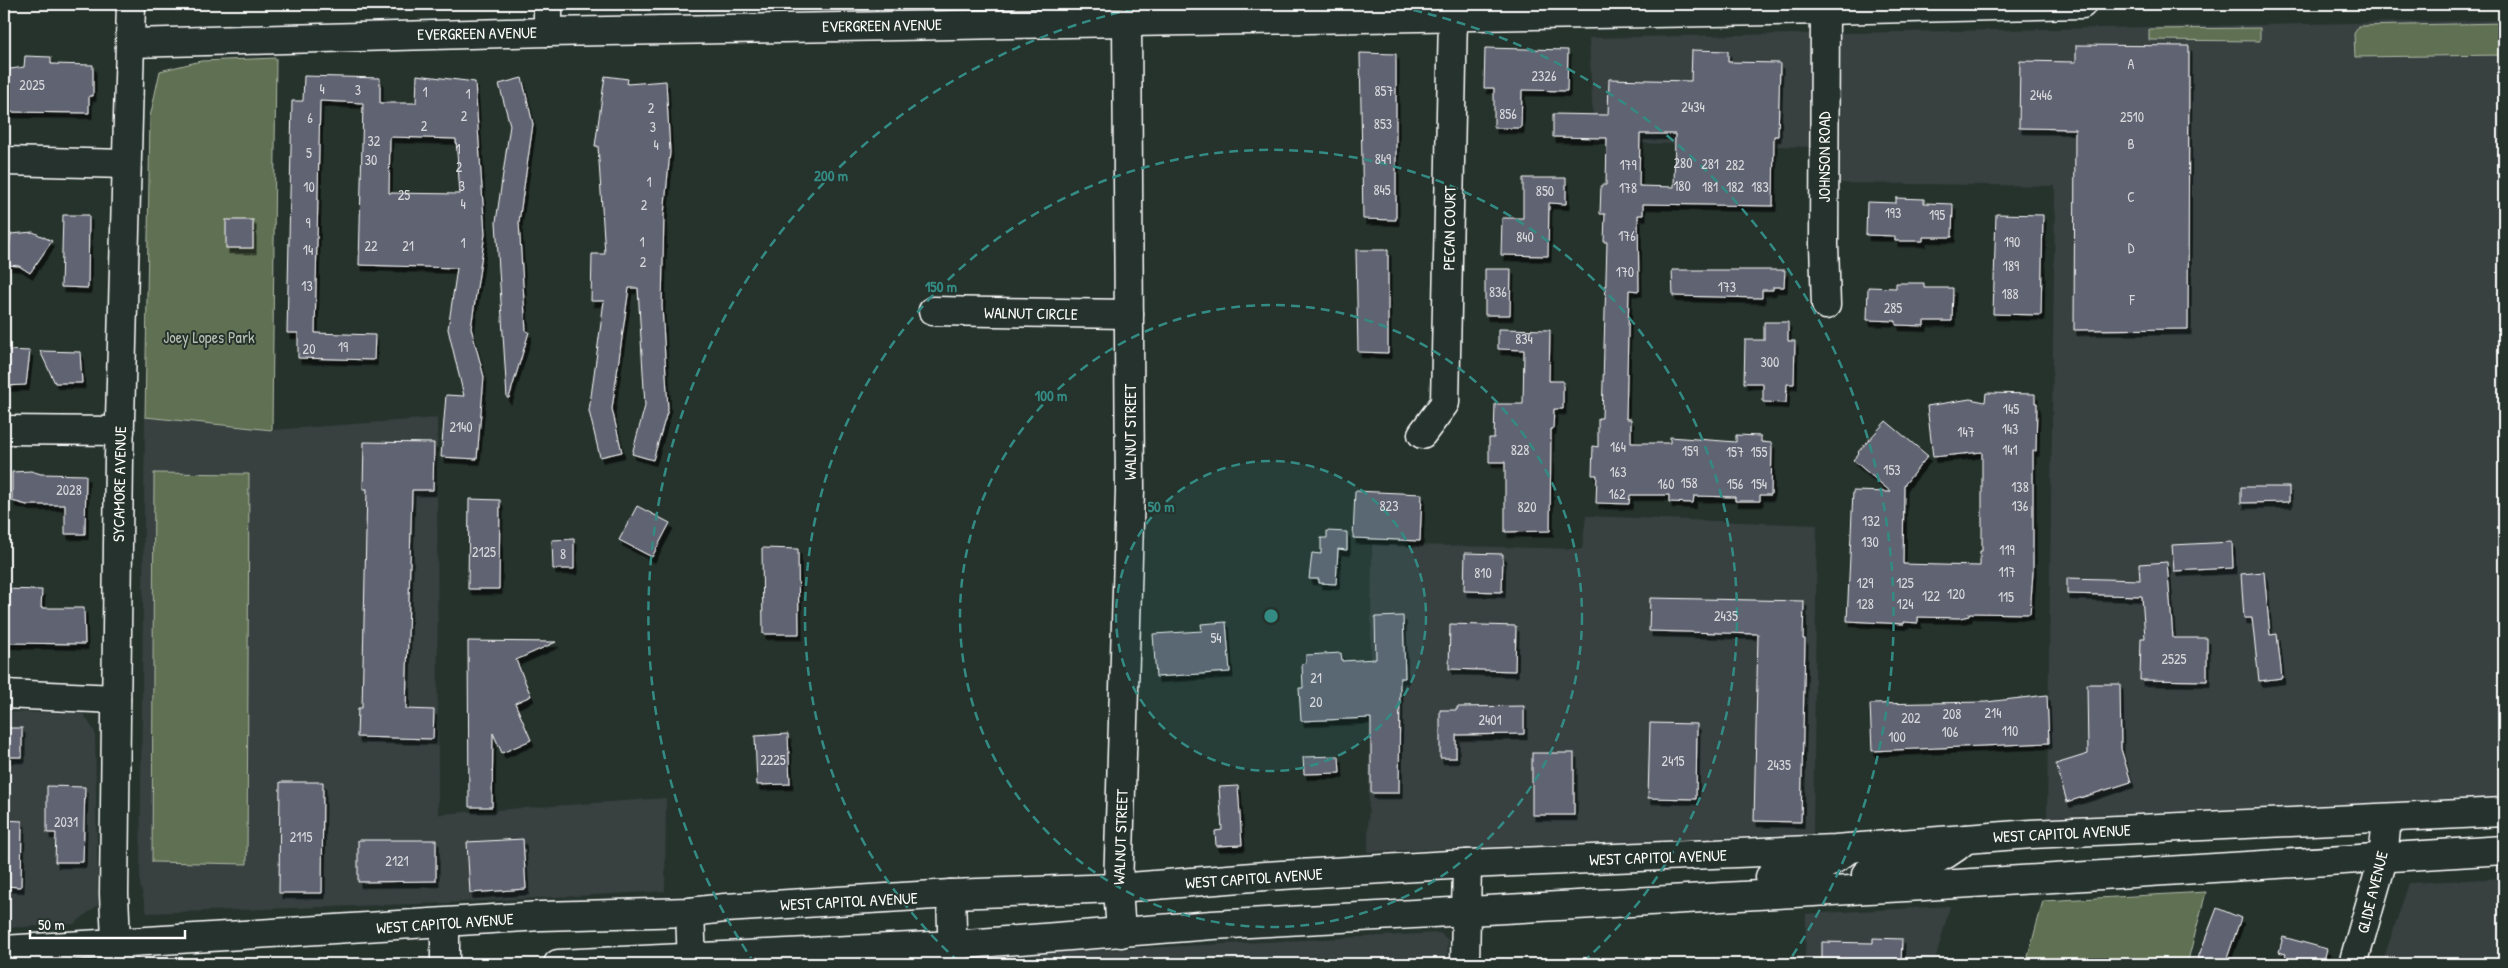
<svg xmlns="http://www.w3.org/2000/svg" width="2508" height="968" font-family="'Patrick Hand',sans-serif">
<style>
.built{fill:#374141}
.green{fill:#607152;stroke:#b0b8a8}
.building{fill:#606371;stroke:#fff;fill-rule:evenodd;filter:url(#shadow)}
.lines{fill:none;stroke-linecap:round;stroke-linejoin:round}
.minor-casing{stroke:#fff;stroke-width:31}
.major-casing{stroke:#fff;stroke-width:31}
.minor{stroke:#26332d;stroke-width:28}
.major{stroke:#26332d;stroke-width:28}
.ring{fill:none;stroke:#338b84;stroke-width:2.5;stroke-dasharray:9 6}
.labels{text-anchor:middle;stroke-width:4;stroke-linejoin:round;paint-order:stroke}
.number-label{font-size:14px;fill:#d7d8dc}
.street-label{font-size:16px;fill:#fff;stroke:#26332d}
.park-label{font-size:16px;fill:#b7bfb1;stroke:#26332d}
.centre{fill:#338b84;stroke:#26332d;stroke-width:2.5}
.ring-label{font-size:15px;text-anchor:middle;font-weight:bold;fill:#338b84;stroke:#26332d;stroke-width:4;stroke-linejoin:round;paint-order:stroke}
</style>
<defs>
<filter id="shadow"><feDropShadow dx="3" dy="5.5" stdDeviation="0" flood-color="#0009"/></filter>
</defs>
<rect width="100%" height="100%" fill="#26332d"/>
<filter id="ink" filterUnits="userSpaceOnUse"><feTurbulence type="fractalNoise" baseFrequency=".02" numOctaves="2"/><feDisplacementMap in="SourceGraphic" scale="10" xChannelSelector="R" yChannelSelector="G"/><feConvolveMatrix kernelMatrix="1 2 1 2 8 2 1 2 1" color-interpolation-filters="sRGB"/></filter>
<g filter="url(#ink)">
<g class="built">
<polygon points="2504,20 2504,797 2047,817 2055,186 1837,183 1839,142 1811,147 1594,142 1589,38"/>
<polygon points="145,417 272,430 437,418 438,814 666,798 665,891 445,903 147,913 140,884"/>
<polygon points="1586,516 1817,525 1813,834 1368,852 1372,544 1582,549"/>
<polygon points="4,712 83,713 95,732 98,905 74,924 4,928"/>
<polygon points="2504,878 2504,964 2382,964 2409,883"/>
<polygon points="1950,906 1934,964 1805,964 1806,914"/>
<polygon points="1440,933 1448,940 1447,964 982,964 982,960 986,956"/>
<polygon points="931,958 936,964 794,964"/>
</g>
<g class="green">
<polygon points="2504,23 2504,55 2355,57 2354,34 2358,26"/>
<polygon points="2260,28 2260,41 2149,40 2149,29"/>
<polygon points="276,58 272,430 145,417 150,117 160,71 201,61"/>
<polygon points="154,473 249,474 247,864 152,862"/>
<polygon points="2206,892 2187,964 2026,964 2043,901"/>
</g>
<g class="building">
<polygon points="2076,45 2189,46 2188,329 2074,330 2075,129 2019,128 2020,61 2076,62"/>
<polygon points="1485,48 1568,50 1567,91 1522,90 1521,128 1494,128 1494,88 1484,88"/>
<path d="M 1692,50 L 1728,51 L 1728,62 L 1780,63 L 1778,136 L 1774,136 L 1773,206 L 1643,204 L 1643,215 L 1638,215 L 1639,291 L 1629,290 L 1626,419 L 1631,419 L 1631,443 L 1670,443 L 1670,437 L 1736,442 L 1736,435 L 1761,436 L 1761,442 L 1772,443 L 1771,495 L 1760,495 L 1760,501 L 1735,501 L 1735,497 L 1694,496 L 1693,503 L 1669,502 L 1669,495 L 1630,495 L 1629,504 L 1596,503 L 1597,475 L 1592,475 L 1593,446 L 1598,447 L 1598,418 L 1602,418 L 1607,242 L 1604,242 L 1605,214 L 1600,214 L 1601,185 L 1606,185 L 1607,138 L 1553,137 L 1553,114 L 1608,115 L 1609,79 L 1691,81 ZM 1640,134 L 1675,134 L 1674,187 L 1639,186 Z"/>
<polygon points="1360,53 1396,54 1396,220 1363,219"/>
<polygon points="25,56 51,57 51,64 93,65 93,96 89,96 89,113 4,112 4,70 24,67"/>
<path d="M 417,75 L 475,82 L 485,234 L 471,328 L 484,377 L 477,459 L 441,457 L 446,395 L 464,396 L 448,329 L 457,268 L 359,265 L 363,103 L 320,101 L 315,333 L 375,335 L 374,360 L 298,358 L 298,333 L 287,333 L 292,101 L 303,101 L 304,76 L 380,78 L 380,103 L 416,103 ZM 390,137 L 456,139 L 460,194 L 389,193 Z"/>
<polygon points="605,76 628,79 627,84 666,81 670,152 664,215 662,306 668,409 653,460 632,454 645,406 638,288 629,288 612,409 622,452 600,457 589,411 604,301 591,301 592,254 605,254 598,146 595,146"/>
<polygon points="522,78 533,124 519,222 526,331 529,332 509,398 507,398 496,222 510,125 499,84"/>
<polygon points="1523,178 1566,178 1566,204 1549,203 1548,256 1501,255 1502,218 1523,218"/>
<polygon points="1896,198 1924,199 1924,203 1953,204 1952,237 1923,237 1923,241 1895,241 1895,236 1866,235 1867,202 1896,203"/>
<polygon points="1996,214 2043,215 2041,315 1993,314"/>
<polygon points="63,215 89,215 88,288 61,287"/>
<rect x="226" y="220" width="27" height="28"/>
<polygon points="33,232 52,241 30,273 19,266 7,265 11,234"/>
<polygon points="1356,250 1388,250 1388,353 1358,352"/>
<polygon points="1485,269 1511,269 1510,315 1485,315"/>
<polygon points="1672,270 1785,270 1784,287 1773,287 1773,290 1762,290 1762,298 1673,296"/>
<polygon points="1896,283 1924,283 1924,288 1953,288 1952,321 1924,321 1924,326 1896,325 1896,321 1867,320 1868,287 1896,288"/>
<polygon points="1764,322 1788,322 1788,341 1795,341 1794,384 1787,384 1786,403 1763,402 1763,383 1744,383 1745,340 1764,340"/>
<polygon points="1498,329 1550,330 1549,381 1563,381 1563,409 1554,409 1553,429 1551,429 1550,531 1505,532 1505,462 1489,462 1489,438 1494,438 1495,404 1523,404 1524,350 1498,349"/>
<polygon points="6,350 30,351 26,385 4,386"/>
<polygon points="40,351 80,352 82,383 55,383"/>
<polygon points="1986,393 2035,394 2035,403 2037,403 2036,451 2033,451 2033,572 2030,614 1969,613 1969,616 1960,618 1918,617 1918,623 1904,622 1904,624 1847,621 1853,491 1891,492 1853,460 1859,453 1858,452 1886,421 1928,456 1904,485 1903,564 1980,566 1980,551 1982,551 1982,452 1933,457 1927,406 1970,399 1985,402"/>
<polygon points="364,442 434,443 433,490 412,490 406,709 434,710 433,739 357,737 358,708 362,708 367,489 363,489"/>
<polygon points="31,471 41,474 86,475 85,534 65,534 65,505 27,505 12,501 12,472"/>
<polygon points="2241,487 2289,487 2289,502 2241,503"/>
<polygon points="1355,491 1422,494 1420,541 1353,538"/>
<polygon points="469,499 500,500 499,589 468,589"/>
<polygon points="637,506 670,523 652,557 619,540"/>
<polygon points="1327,531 1347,532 1347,550 1338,549 1336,584 1319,583 1319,579 1309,579 1312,553 1321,554 1321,538 1327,538"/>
<polygon points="574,539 574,569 553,569 552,540"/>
<polygon points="2232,542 2233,568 2174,571 2172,545"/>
<polygon points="762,548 798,549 799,634 763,634"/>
<polygon points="1465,553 1503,554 1502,592 1464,591"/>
<polygon points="2167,562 2173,638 2207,638 2207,681 2140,680 2141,638 2145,638 2142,596 2067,594 2067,578 2140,580 2139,564"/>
<polygon points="2264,572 2270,635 2277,634 2282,678 2259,681 2252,618 2244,618 2241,574"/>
<polygon points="4,589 42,590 41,608 84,608 85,644 4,643"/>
<polygon points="1650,598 1804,601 1803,639 1805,639 1801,822 1754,821 1758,634 1649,631"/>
<polygon points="1403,616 1405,678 1400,678 1399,793 1371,793 1371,718 1301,721 1299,688 1303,688 1302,664 1306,663 1306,655 1341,653 1342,661 1376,659 1375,617"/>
<polygon points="1226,622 1230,672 1156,677 1153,634 1202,631 1201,624"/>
<polygon points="1450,624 1516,626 1515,671 1449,669"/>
<polygon points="468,641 556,642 516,660 531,696 515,703 531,740 502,753 493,733 492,807 469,807"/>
<polygon points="2087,684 2120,684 2121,749 2131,782 2067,802 2056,764 2088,754"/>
<polygon points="2047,695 2049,743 1872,751 1870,704 1986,702"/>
<polygon points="1524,706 1524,734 1456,735 1456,758 1440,758 1440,710 1457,710 1457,707"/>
<polygon points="1650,723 1697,724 1696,799 1648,798"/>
<rect x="4" y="728" width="18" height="29"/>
<polygon points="788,734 790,784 757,785 755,736"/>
<rect x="1532" y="753" width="42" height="62"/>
<polygon points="1339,756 1340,773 1304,774 1303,757"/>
<polygon points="280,782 323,782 322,893 279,893"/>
<polygon points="47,786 85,787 83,862 55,862 56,833 47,833"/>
<polygon points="1238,786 1242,845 1216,846 1215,831 1222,830 1219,787"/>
<polygon points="4,820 22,821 21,887 4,886"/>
<polygon points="523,839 526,889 470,893 467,842"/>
<polygon points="358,840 436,840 436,881 358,882"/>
<polygon points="2217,908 2241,918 2225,964 2198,958"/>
<polygon points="2283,937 2327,949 2323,964 2283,964 2286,954 2279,952"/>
<polygon points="1873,938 1902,939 1901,964 1822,964 1822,942 1873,943"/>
</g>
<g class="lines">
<g class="minor-casing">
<g id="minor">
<polyline points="1825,10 1824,244 1826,305"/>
<polyline points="548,32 548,4"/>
<polyline points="131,43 548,32 1825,10 2082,4"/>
<polyline points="4,161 126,164"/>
<polyline points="933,311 1129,314"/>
<polyline points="4,430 120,431"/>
<polyline points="1422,434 1445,403 1453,16"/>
<polyline points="4,694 116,699"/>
<polyline points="951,894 953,964"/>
<polyline points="690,912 692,964"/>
<polyline points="445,923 445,964"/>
<polyline points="1121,933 1118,888 1130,490 1127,21"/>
<polyline points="117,964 114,894 119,457 131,4"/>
<polyline points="1465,964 1467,864"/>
<polyline points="2353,964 2383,859 2387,818"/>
</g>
</g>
<g class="major-casing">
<g id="major">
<path d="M 1866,874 L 1869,872 C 1911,867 1934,868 1966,839"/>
<path d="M 1770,877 C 1802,876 1821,871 1847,850"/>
<polyline points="4,950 541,916 690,912 725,908 951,894 1118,888 1265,876 1467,864 1835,849 2031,834 2504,812"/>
<polyline points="558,964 953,945 1212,925 1924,886 2504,850"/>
</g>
</g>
<use href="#minor" class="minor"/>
<use href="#major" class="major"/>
</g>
</g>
<circle cx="1271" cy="616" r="155" fill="#338b84" fill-opacity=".12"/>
<g class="ring">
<circle cx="1271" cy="616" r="155"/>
<circle cx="1271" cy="616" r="311"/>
<path d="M959 962A466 466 0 1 1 1583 962"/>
<path d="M755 964A622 622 0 0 1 1158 4M1384 4A622 622 0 0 1 1787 964"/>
</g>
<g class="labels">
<g class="number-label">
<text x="2131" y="69">A</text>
<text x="1544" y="81">2326</text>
<text x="32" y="90">2025</text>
<text x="322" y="94">4</text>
<text x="358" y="95">3</text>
<text x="1384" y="96">857</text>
<text x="425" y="97">1</text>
<text x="468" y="99">1</text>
<text x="2041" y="100">2446</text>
<text x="1693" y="112">2434</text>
<text x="651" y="113">2</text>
<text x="1508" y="119">856</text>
<text x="464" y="121">2</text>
<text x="2132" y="122">2510</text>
<text x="310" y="123">6</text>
<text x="1383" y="129">853</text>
<text x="424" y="131">2</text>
<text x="653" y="132">3</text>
<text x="374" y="146">32</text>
<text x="2131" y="149">B</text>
<text x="656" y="150">4</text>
<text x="458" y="154">1</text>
<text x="309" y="158">5</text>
<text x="1383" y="164">849</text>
<text x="371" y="165">30</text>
<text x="1683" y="168">280</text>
<text x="1710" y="169">281</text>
<text x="1628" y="170">179</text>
<text x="1735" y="170">282</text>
<text x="459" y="172">2</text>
<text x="649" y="187">1</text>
<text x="462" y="191">3</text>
<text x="1682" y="191">180</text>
<text x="309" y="192">10</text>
<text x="1710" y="192">181</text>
<text x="1735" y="192">182</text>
<text x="1760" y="192">183</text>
<text x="1628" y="193">178</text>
<text x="1382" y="195">845</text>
<text x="1545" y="196">850</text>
<text x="404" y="200">25</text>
<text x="2131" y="202">C</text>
<text x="463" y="209">4</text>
<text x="644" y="210">2</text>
<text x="1893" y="218">193</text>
<text x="1937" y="220">195</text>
<text x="308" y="228">9</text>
<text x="1627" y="241">176</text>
<text x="1525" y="242">840</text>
<text x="642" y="247">1</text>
<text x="2012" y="247">190</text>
<text x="463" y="248">1</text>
<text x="371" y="251">22</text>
<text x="408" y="251">21</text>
<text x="2131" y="253">D</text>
<text x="308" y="255">14</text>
<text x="643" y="267">2</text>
<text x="2011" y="271">189</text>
<text x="1625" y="277">170</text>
<text x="307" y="291">13</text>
<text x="1727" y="292">173</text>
<text x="1498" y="297">836</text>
<text x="2010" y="299">188</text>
<text x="2132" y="305">F</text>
<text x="1893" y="313">285</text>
<text x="1524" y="344">834</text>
<text x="343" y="352">19</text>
<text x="309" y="354">20</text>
<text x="1770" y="367">300</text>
<text x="2011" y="414">145</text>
<text x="461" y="432">2140</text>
<text x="2010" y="434">143</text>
<text x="1966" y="437">147</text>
<text x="1618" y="452">164</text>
<text x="1520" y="455">828</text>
<text x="2010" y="455">141</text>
<text x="1690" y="456">159</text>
<text x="1735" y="457">157</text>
<text x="1759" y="457">155</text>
<text x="1892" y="475">153</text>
<text x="1618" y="477">163</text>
<text x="1689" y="488">158</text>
<text x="1666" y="489">160</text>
<text x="1735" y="489">156</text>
<text x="1759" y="489">154</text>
<text x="2020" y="492">138</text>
<text x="69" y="495">2028</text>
<text x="1617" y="499">162</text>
<text x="1389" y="511">823</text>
<text x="2020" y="511">136</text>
<text x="1527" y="512">820</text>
<text x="1871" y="526">132</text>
<text x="1870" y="547">130</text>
<text x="2007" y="555">119</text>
<text x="484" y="557">2125</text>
<text x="563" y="559">8</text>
<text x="2007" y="577">117</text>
<text x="1483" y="578">810</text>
<text x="1865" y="588">129</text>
<text x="1905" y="588">125</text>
<text x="1956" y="599">120</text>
<text x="1931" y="601">122</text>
<text x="2006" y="602">115</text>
<text x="1865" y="609">128</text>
<text x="1905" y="609">124</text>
<text x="1726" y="621">2435</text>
<text x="1216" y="643">54</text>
<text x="2174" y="664">2525</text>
<text x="1316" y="683">21</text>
<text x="1316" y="707">20</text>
<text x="1993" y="718">214</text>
<text x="1952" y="719">208</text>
<text x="1911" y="723">202</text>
<text x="1490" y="725">2401</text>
<text x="2010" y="736">110</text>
<text x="1950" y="737">106</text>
<text x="1897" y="742">100</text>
<text x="773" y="765">2225</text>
<text x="1673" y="766">2415</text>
<text x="1779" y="770">2435</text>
<text x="66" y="827">2031</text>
<text x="301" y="842">2115</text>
<text x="397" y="866">2121</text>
</g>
<g class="street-label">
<text transform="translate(882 25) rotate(-1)" y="6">EVERGREEN AVENUE</text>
<text transform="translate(477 33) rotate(-1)" y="6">EVERGREEN AVENUE</text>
<text transform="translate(1824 157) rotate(-90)" y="6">JOHNSON ROAD</text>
<text transform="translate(1449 228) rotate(-89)" y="6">PECAN COURT</text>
<text transform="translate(1031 313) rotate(1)" y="6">WALNUT CIRCLE</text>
<text transform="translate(1130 432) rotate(-90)" y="6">WALNUT STREET</text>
<text transform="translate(119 484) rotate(-89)" y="6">SYCAMORE AVENUE</text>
<text transform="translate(2062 833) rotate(-3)" y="6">WEST CAPITOL AVENUE</text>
<text transform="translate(1120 837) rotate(-88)" y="6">WALNUT STREET</text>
<text transform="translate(1658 857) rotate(-2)" y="6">WEST CAPITOL AVENUE</text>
<text transform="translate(1254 878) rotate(-4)" y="6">WEST CAPITOL AVENUE</text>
<text transform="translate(2372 892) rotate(-76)" y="6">GLIDE AVENUE</text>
<text transform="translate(849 901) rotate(-3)" y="6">WEST CAPITOL AVENUE</text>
<text transform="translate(445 923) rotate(-4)" y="6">WEST CAPITOL AVENUE</text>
</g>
<g class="park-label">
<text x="209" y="343">Joey Lopes Park</text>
</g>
</g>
<circle cx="1271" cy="616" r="8" class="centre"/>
<g class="ring-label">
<text x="831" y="181">200 m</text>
<text x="941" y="292">150 m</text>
<text x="1051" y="401">100 m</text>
<text x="1161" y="512">50 m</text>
</g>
<rect width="2508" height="968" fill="none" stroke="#26332d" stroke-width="20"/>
<rect x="10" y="10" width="2488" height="948" fill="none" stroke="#fff" stroke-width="2" filter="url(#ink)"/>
<path d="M30 930v8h155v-8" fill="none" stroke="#ffffff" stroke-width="2.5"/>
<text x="38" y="930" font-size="15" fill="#ffffff" stroke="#26332d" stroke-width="4" paint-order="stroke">50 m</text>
</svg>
